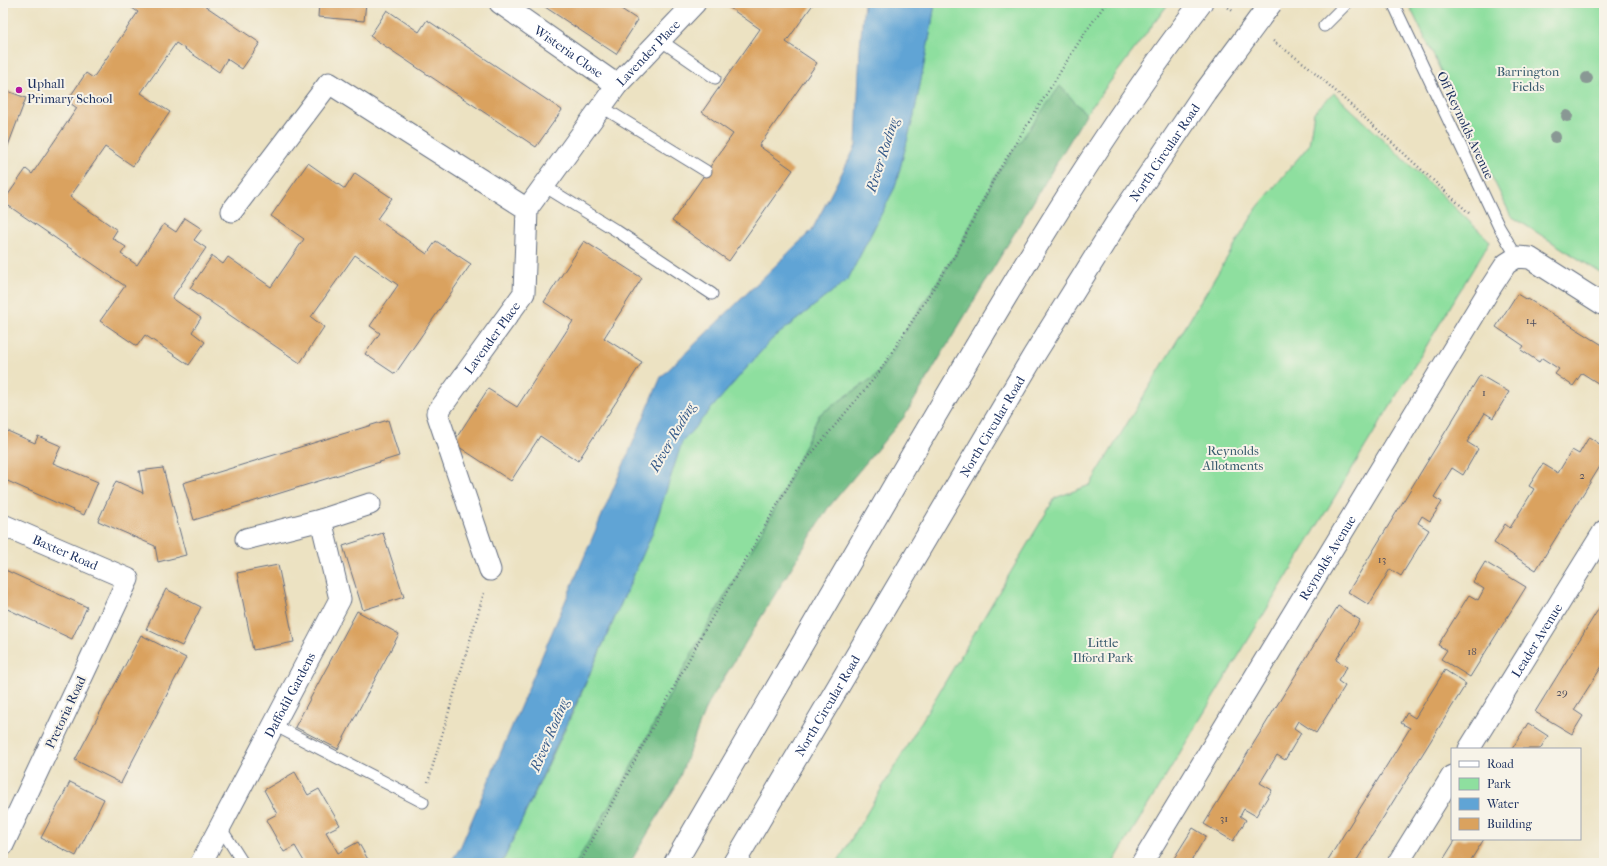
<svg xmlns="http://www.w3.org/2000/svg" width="1607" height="866" font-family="'IM FELL French Canon',serif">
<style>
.green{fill:#8edf9f;stroke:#54877e}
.forest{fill:#72be86;stroke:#467672}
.water{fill:#60a4d5;stroke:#3e6a9a}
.building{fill:#daa25e}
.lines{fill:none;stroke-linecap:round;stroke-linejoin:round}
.lane-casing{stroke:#646e81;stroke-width:13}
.street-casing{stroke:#646e81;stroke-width:23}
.highway-casing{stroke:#646e81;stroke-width:24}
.path{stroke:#646e81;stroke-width:2.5;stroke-dasharray:1 3;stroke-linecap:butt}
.lane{stroke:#fff;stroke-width:11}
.street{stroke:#fff;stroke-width:21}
.highway{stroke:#fff;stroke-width:22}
.highway-bridge-casing{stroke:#646e81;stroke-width:24;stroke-linecap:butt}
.highway-bridge{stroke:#fff;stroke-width:22}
.tree{fill:#899894}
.poi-dot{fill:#b5179e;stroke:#f7f3e8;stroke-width:1.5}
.labels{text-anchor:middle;stroke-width:4;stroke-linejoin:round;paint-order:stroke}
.number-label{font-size:11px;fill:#4b4c5e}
.street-label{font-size:13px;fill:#1b2f5e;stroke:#f7f3e8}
.park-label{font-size:13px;fill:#385b6e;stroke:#f7f3e8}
.poi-label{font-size:13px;fill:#1b2f5e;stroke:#f7f3e8;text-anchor:start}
.water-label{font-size:14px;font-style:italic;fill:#335888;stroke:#f7f3e8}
</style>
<rect width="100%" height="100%" fill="#f7f3e8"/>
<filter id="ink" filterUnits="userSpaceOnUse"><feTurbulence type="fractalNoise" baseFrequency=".025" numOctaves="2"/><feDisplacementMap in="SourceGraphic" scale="8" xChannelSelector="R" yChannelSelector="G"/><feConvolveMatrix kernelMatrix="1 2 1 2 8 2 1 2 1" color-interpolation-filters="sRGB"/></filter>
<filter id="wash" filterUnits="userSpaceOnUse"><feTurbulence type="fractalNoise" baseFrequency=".012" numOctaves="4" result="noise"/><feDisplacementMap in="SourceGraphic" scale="16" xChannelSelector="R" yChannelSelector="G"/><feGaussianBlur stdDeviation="0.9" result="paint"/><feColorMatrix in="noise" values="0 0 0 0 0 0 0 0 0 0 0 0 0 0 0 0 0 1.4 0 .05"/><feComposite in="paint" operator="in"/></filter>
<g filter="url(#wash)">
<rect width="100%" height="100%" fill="#ece2c2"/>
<g class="green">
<polygon points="935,3 1169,3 1086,114 1060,86 957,252 877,375 819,415 775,509 692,653 580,863 502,863 574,710 652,534 682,442 771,340 848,279 895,187 914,115 930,34"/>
<polygon points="1408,3 1604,3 1604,275 1511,216"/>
<polygon points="1334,93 1490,241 1113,863 837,863 1055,498 1090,485 1257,208 1309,145 1314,112"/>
</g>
<polygon class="forest" points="1060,86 1086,114 904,417 828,508 706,707 677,784 630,863 576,863 622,784 692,653 775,509 819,415 877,375 955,255 996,175"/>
<polygon class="water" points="864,3 935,3 930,34 914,115 895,187 848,279 771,340 682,442 652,534 589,675 502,863 450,863 460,848 661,377 812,230 856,146 860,47"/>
<g id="blocks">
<g class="building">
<polygon points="131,3 201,3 260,43 242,69 227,59 219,72 176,43 141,93 170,112 133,166 105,147 70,197 117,230 112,238 126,247 121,254 137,265 164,224 176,232 185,218 202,229 194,240 206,248 172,298 201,318 192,332 205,342 189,365 145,335 137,346 100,321 125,286 3,202 26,169 32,174 77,108 67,101 86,73 93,78 138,12 129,6"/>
<polygon points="319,3 366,3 364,21 318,17"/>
<polygon points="539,3 612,3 638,20 616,54"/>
<polygon points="729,3 814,3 786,42 817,63 759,146 793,170 729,261 672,221 733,134 702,112 760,29 727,6"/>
<polygon points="387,10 419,32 427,20 562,110 536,147 370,36"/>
<polygon points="5,90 26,98 3,159 3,94"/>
<polygon points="308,163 345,189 355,173 392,198 377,219 427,254 436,241 471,264 395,374 365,354 380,333 370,326 398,285 355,255 311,317 324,327 300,363 190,288 212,256 223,264 228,257 271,287 304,239 271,216"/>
<polygon points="584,241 642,278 604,338 642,362 578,461 540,436 511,481 453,443 488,389 517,407 573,321 544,302"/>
<polygon points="1517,294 1527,300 1528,299 1604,346 1604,387 1582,373 1573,386 1555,374 1559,369 1542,358 1539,362 1521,350 1524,346 1496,327"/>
<polygon points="1480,375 1509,392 1493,418 1485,413 1467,442 1478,449 1463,475 1452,468 1434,497 1442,502 1430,521 1422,516 1418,523 1429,530 1401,576 1390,569 1369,605 1348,592"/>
<polygon points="388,420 399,456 194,520 183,483"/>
<polygon points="3,429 35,443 38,436 61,446 53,463 98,482 84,515 3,479"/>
<polygon points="1589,437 1604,447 1604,460 1536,570 1494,543 1505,524 1510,528 1534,489 1529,486 1543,464 1558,473 1572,450 1579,454"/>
<polygon points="163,468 186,555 158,562 155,546 98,521 116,481 143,493 139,471"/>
<polygon points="383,533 404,597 363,610 343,546"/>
<polygon points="1485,562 1526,587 1470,677 1441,659 1447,650 1438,645 1469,595 1478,600 1484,589 1473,582"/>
<polygon points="278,565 294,642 253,650 237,573"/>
<polygon points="3,569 87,607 72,639 3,607"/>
<polygon points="166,589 201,607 182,646 146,629"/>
<polygon points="1604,600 1604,663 1574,710 1583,716 1572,734 1535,712"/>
<polygon points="1338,606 1360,620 1336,660 1347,667 1338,681 1345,686 1316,733 1298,721 1294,728 1301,733 1285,760 1277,755 1260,783 1272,790 1256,816 1244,809 1240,816 1246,820 1233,841 1204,824"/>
<polygon points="357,611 399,634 338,749 295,727"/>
<polygon points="141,635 186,658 121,783 75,760"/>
<polygon points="1445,670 1466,684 1355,863 1326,863 1410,728 1401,723 1407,713 1415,718"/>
<polygon points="1528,723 1548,736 1540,749 1512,749"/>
<polygon points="295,772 308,795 319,789 340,825 326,832 338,853 358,842 370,863 305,863 295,846 284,852 266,820 277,814 264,790"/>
<polygon points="70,782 104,799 76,856 41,838"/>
<polygon points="1193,828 1206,836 1190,863 1171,863"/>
<polygon points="1456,839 1484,839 1469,863 1441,863"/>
</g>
</g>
</g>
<g filter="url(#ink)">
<use href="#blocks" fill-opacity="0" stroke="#646e81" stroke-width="1"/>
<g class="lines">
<g class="lane-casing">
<g id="lane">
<polyline points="1393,3 1499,227 1517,257"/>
<polyline points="1324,26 1347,3"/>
<polyline points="660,40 715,78"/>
<polyline points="602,107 706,171"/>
<polyline points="544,186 617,231 712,294"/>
<polyline points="274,725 423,802"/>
<polyline points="220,827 243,863"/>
</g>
</g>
<g class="street-casing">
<g id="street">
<path id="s1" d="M 500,3 L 617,85"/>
<polyline points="232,211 329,83 527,209"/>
<path id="s2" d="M 3,525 L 128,579 L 3,845"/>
<polyline points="246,539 321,520 370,504"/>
<path id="s3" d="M 490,570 L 437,413 L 524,293 L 527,209 L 617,85 L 695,3"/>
<path id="s4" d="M 1469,749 L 1604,531"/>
<path id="s5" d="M 201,863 L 340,599 L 321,520"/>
<path id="s6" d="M 1142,863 L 1491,287 L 1506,264 L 1517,257 L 1530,258 L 1604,305"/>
<polyline points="1398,863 1452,776"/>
</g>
</g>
<g class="highway-casing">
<g id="highway">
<path d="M 675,863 C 757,721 840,580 922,438 C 1009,290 1096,140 1201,3"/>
<path id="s7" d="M 734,863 L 1034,355 L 1119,219 L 1205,92"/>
</g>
</g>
<g class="path">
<polyline points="1225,5 1234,12"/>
<polyline points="1273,41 1309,67 1469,213"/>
<polyline points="428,782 484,593"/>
<polyline points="580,863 703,633 797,471 877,375 957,252 996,175 1082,37 1106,3"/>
</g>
<use href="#lane" class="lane"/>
<use href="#street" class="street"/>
<use href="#highway" class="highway"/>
<g class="highway-bridge-casing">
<polyline id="highway-bridge" points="1205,92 1271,3"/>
</g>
<use href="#highway-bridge" class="highway-bridge"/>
</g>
<g class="tree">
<circle cx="1587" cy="78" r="6"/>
<circle cx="1567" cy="116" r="6"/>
<circle cx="1555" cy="137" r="6"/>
</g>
</g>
<circle class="poi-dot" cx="19" cy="90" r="4"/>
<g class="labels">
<g class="number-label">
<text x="1531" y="324">14</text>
<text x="1484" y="396">1</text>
<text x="1582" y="479">2</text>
<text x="1382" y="563">13</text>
<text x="1472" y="655">18</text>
<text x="1562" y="696">29</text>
<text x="1224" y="822">31</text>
</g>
<g class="street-label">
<text dy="5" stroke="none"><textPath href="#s1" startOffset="84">Wisteria Close</textPath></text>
<text dy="5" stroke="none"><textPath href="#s3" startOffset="596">Lavender Place</textPath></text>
<text transform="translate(1466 125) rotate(65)" y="5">Off Reynolds Avenue</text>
<text dy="5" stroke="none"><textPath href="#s7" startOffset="831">North Circular Road</textPath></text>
<text dy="5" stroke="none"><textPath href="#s3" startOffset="259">Lavender Place</textPath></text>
<text dy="5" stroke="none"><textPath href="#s7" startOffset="507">North Circular Road</textPath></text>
<text dy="5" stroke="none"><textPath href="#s2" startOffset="68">Baxter Road</textPath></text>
<text dy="5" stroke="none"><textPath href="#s6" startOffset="357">Reynolds Avenue</textPath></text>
<text dy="5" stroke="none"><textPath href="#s4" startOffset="128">Leader Avenue</textPath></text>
<text dy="5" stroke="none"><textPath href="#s5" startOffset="190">Daffodil Gardens</textPath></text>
<text dy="5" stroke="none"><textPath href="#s7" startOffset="183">North Circular Road</textPath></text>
<text transform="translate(65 712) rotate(-65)" y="5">Pretoria Road</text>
</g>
<g class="park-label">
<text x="1528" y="76">Barrington<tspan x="1528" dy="15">Fields</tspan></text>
<text x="1233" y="455">Reynolds<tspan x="1233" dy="15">Allotments</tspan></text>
<text x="1103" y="647">Little<tspan x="1103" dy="15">Ilford Park</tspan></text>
</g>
<g class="poi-label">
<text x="27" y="88">Uphall<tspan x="27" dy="15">Primary School</tspan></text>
</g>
<g class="water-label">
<text transform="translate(882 155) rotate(-72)" y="5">River Roding</text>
<text transform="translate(672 437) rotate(-60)" y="5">River Roding</text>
<text transform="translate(549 735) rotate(-67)" y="5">River Roding</text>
</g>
</g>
<rect width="1607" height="866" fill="none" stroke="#f7f3e8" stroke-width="16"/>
<rect x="1451" y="748" width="130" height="92" fill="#f7f3e8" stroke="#9fa5b1"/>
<rect x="1459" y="761" width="20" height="6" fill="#ffffff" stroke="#9fa5b1"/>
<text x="1487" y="768" font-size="12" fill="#1b2f5e">Road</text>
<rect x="1459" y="778" width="20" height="12" fill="#8edf9f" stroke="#9fa5b1"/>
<text x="1487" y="788" font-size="12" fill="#1b2f5e">Park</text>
<rect x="1459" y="798" width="20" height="12" fill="#60a4d5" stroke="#9fa5b1"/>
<text x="1487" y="808" font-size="12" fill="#1b2f5e">Water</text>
<rect x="1459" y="818" width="20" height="12" fill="#daa25e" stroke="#9fa5b1"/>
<text x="1487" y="828" font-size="12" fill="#1b2f5e">Building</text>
</svg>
